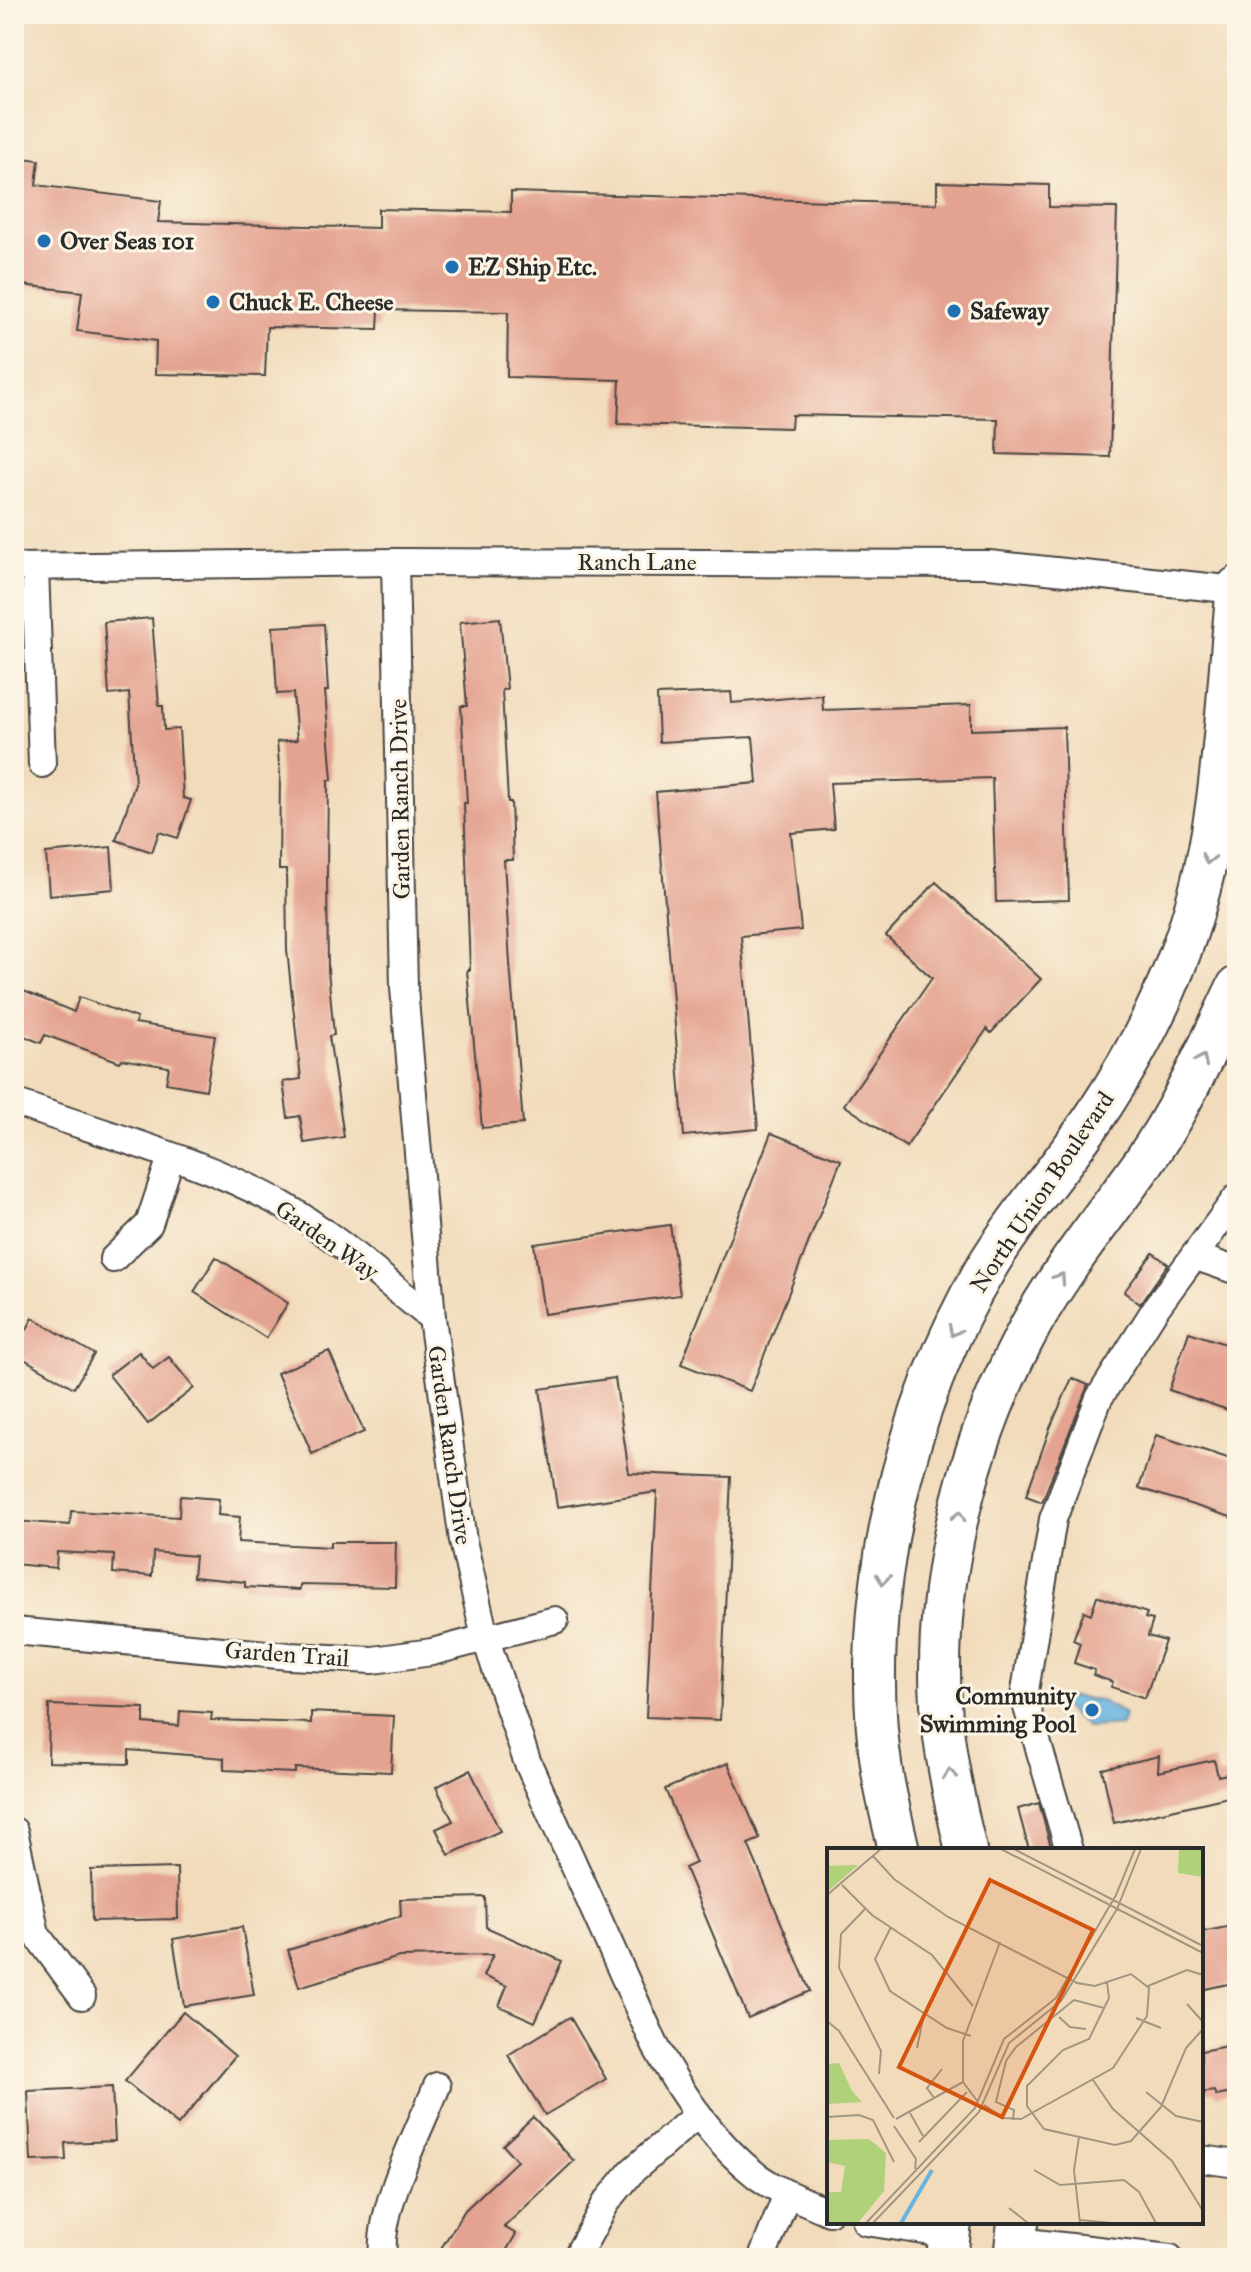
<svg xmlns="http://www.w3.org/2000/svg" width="1251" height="2272" font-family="'IM FELL Great Primer',serif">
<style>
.water{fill:#68b4e1;stroke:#4a7086;stroke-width:2}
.building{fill:#e4a391}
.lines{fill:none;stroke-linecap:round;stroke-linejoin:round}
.street-casing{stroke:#494541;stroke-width:30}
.primary-casing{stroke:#494541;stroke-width:44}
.street{stroke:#fff;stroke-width:26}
.primary{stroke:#fff;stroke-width:40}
.oneway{stroke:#a0a0a0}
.poi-dot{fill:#1f6fb2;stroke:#fcf5e5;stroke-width:3}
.labels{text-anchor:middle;stroke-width:6;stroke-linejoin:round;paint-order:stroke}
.poi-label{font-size:24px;font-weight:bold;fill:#2b2b2b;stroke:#fcf5e5;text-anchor:start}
.street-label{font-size:24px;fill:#2b2b2b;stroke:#fcf5e5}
.inset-river{fill:none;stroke:#68b4e1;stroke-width:4}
.inset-road{fill:none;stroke:#a29581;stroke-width:2}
.view{fill:#d5540f;fill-opacity:0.15;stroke:#d5540f;stroke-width:4}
.inset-edge{fill:none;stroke:#2b2b2b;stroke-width:4}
</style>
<rect width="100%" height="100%" fill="#fcf5e5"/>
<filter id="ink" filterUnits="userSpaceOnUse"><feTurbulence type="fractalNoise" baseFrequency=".0125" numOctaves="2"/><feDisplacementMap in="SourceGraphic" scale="16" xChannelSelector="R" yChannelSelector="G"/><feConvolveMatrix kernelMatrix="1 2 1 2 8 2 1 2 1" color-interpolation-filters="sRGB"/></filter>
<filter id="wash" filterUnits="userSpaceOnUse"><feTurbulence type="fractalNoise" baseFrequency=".006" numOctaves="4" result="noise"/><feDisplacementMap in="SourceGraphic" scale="32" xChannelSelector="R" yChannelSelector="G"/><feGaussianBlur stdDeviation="1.8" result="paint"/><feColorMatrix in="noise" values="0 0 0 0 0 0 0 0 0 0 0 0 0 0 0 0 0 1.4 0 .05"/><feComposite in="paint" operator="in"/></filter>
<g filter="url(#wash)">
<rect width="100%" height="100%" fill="#f1dbbb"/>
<polygon class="water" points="1065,1696 1099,1700 1124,1714 1121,1725 1086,1727 1062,1706"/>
<g id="blocks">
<g class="building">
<polygon points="14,157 39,160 36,185 161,201 158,222 378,228 378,209 511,212 511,192 937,204 937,182 1049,185 1049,207 1117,208 1110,457 997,454 998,419 792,415 791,428 618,424 620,380 507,377 508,312 379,310 378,329 267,327 265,376 155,374 156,341 77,331 82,292 14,284"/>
<polygon points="152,618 159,706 163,706 164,730 179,729 183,798 191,800 178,838 159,832 152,852 116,840 135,784 129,693 109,695 104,622"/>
<polygon points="500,618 507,689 502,690 508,802 511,802 513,860 504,860 510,964 523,1124 482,1128 467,970 470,970 464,803 467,803 461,706 467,706 460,622"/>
<polygon points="324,624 328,691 325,691 332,780 328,780 327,873 328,970 334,1035 329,1036 344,1137 304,1143 300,1116 288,1118 283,1082 301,1079 287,950 286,870 279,870 280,774 277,742 297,740 293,693 277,694 273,627"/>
<polygon points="731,692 732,703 822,695 823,710 971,705 971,730 1064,727 1069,900 996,902 992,778 830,783 834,829 791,833 801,930 741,936 758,1129 684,1136 656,792 757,783 753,737 659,742 657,695"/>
<polygon points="111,847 114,889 49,895 46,853"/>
<polygon points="936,882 1041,979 991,1033 987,1029 906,1147 844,1105 932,978 886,936"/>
<polygon points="14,987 74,1012 79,997 137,1018 135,1023 215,1036 206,1090 166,1083 169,1067 122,1059 120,1062 45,1035 41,1043 14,1032"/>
<polygon points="771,1133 841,1160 750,1391 681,1364"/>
<polygon points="670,1225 680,1295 544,1314 534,1244"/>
<polygon points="1153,1253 1168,1264 1140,1304 1124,1292"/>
<polygon points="216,1257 288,1303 266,1338 194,1292"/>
<polygon points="33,1318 94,1354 74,1388 14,1353"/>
<polygon points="1189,1332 1237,1348 1237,1413 1169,1390"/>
<polygon points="329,1351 364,1432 312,1454 277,1373"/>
<polygon points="139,1352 153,1369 169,1357 194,1388 148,1424 109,1375"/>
<polygon points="615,1378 629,1473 731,1477 720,1720 646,1717 657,1492 557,1507 540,1389"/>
<polygon points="1072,1378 1088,1385 1042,1502 1026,1496 1050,1428"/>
<polygon points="1156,1435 1237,1461 1237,1519 1139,1488"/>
<polygon points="180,1496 219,1499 218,1515 240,1517 238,1542 330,1547 330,1542 396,1542 395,1587 300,1585 300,1590 245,1587 245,1582 193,1577 195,1556 153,1552 152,1576 113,1573 114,1555 57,1552 56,1568 14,1564 14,1521 70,1525 71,1511 179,1517"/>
<polygon points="1097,1596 1147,1613 1145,1618 1153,1620 1148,1636 1165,1641 1145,1698 1111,1687 1113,1682 1093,1675 1095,1670 1074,1663 1080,1643 1073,1640 1084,1611 1091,1614"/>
<polygon points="49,1705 144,1708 144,1723 179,1726 180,1711 212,1713 211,1720 311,1723 311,1712 394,1716 391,1772 295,1768 295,1773 224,1770 224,1758 129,1750 129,1764 48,1762"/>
<polygon points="1159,1756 1158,1772 1214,1760 1218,1776 1237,1772 1237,1795 1114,1823 1102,1769"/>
<polygon points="728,1763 760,1839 748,1844 810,1991 748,2018 685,1868 696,1863 665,1789"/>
<polygon points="470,1770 500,1831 449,1855 436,1829 453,1821 436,1787"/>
<polygon points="1039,1803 1049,1840 1052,1850 1029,1850 1018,1809"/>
<polygon points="177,1868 178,1919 92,1921 91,1870"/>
<polygon points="485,1897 486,1927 562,1961 535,2022 499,2006 507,1986 483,1976 493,1955 399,1957 299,1987 288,1950 401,1916 400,1899"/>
<polygon points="1237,1925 1237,1982 1201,1990 1201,1932"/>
<polygon points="242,1927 254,1995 184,2006 173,1939"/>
<polygon points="183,2012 235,2056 178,2125 125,2081"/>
<polygon points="570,2017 606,2079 545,2115 508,2055"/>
<polygon points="1237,2044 1237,2092 1216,2096 1214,2091 1201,2093 1201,2051"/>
<polygon points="112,2087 115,2141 65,2143 66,2160 31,2161 28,2091"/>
<polygon points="533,2117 574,2161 504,2227 516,2234 502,2258 435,2258 465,2210 517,2161 503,2145"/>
</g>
</g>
</g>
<g filter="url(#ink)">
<use href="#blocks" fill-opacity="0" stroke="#494541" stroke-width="2"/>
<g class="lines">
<g class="street-casing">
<g id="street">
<path d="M 395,562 L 404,988 L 432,1318 L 463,1541 L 485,1637 L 527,1761 L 655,2045 C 681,2094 713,2142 757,2176 C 779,2192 805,2201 829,2212"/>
<polyline points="14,567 395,562 989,564 1237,590"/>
<polyline points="35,567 42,764"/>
<path d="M 14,1102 C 99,1133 203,1160 281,1204 C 335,1235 383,1280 432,1318"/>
<polyline points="1194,1256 1237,1271"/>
<polyline points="113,1259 149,1224 171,1157"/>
<polyline points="14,1631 289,1656 373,1660 432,1652 555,1620"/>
<polyline points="14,1831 36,1934 82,1996"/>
<polyline points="1069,1850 1024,1697 1053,1519 1099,1398 1156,1308 1237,1197"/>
<polyline points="1201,2159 1237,2164"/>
<polyline points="866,2222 950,2235"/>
<polyline points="1017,2241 1170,2258"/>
<path d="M 383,2258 C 378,2208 418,2133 437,2086"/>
<polyline points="576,2258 606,2203 632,2171 698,2114"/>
<polyline points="762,2258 787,2194"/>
</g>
</g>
<g class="primary-casing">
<g id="primary">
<path d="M 899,1850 C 893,1824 886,1797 882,1771 C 856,1608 904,1403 989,1263 C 1021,1211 1062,1166 1096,1115 C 1129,1065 1160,1009 1180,953 C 1225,833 1224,712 1237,587"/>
<path d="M 966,1850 C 957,1813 949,1775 944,1737 C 928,1604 962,1456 1024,1338 C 1056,1275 1102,1221 1143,1163 C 1181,1109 1208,1047 1237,987"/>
<polyline points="947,2258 951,2222"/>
<polyline points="1014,2258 1018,2222"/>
</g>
</g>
<use href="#street" class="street"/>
<use href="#primary" class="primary"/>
</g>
<defs><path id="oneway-chevron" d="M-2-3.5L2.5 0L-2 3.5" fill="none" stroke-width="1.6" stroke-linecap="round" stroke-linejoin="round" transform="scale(2)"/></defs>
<g class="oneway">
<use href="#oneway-chevron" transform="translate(1208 859) rotate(103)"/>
<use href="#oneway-chevron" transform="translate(1202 1060) rotate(-64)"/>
<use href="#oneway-chevron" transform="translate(1060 1278) rotate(-56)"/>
<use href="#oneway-chevron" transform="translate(954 1331) rotate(115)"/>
<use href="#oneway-chevron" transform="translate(959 1516) rotate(-78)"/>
<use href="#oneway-chevron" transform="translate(883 1579) rotate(96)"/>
<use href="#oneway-chevron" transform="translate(950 1774) rotate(-98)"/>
</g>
</g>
<g class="poi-dot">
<circle cx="44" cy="241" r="8"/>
<circle cx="452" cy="267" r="8"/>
<circle cx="213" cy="302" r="8"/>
<circle cx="954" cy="311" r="8"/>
<circle cx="1092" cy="1710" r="8"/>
</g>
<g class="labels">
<g class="poi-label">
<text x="60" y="249">Over Seas 101</text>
<text x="468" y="275">EZ Ship Etc.</text>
<text x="229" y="310">Chuck E. Cheese</text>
<text x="970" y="319">Safeway</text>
<text x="1076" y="1704" text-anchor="end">Community<tspan x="1076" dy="28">Swimming Pool</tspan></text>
</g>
<g class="street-label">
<text x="637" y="570">Ranch Lane</text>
<text transform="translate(400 799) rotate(-91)" y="8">Garden Ranch Drive</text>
<text transform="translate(1042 1192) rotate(-56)" y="8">North Union Boulevard</text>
<text transform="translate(327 1240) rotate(35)" y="8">Garden Way</text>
<text transform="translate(450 1445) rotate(82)" y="8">Garden Ranch Drive</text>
<text transform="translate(287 1654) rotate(4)" y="8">Garden Trail</text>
</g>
</g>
<g transform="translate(827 1848)">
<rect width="376" height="376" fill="#f1dbbb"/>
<path d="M 352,1 L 376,1 L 376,29 L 351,25 ZM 31,17 L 0,44 L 0,18 ZM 12,215 L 25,243 L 35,254 L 0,256 L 0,216 ZM 42,291 L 59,305 L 57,343 L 31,375 L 0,375 L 0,344 L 14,344 L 18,318 L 0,314 L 0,292 Z" fill="#afd179"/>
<path class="inset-river" d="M 74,375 L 105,322"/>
<path class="inset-road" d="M 174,1 L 376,105M 187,1 L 376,98M 46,8 L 67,31 L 121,69 L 250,135 L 268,138 L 304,126 L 322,140 L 320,168 L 286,220 L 194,271 L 177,270 L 157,257M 15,37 L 45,67 L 105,107 L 146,158M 0,47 L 54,1M 38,61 L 14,86 L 12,120 L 54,203 L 52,226M 64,79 L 48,111 L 63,143 L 120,180 L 144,188M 280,134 L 282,150 L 262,191 L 236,202 L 200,238 L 200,258 L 217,281 L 288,297 L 304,293 L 334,259 L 359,200 L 376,181M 321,138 L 360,122 L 376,127M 360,156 L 376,174M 232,169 L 243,179 L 259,181M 309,170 L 334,180M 0,173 L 12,183 L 67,270M 90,200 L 97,166M 266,232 L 286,261 L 345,313 L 376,363M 319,244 L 349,268 L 376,274M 107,250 L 100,240 L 115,221M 151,254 L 136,234 L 136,193 L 173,94M 83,265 L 96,288M 0,269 L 32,267 L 46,272 L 67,314M 69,271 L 136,234M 186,272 L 187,262 L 169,254 L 179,213 L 189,199 L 247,152 L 277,160M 67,278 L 89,311 L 88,321M 252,289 L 247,322 L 253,375M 92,294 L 140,244M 207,322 L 233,337 L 297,332 L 312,344 L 329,375M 182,360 L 201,375M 253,372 L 285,375M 39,375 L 148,260 L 177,191 L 229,150 L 289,47 L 308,1M 46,375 L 152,264 L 182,195 L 234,153 L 290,61 L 314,1"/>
<path class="view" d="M 163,32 L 266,82 L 175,269 L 72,219 Z"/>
<rect width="376" height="376" class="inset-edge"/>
</g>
<rect width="1251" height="2272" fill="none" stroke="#fcf5e5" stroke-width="48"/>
</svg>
